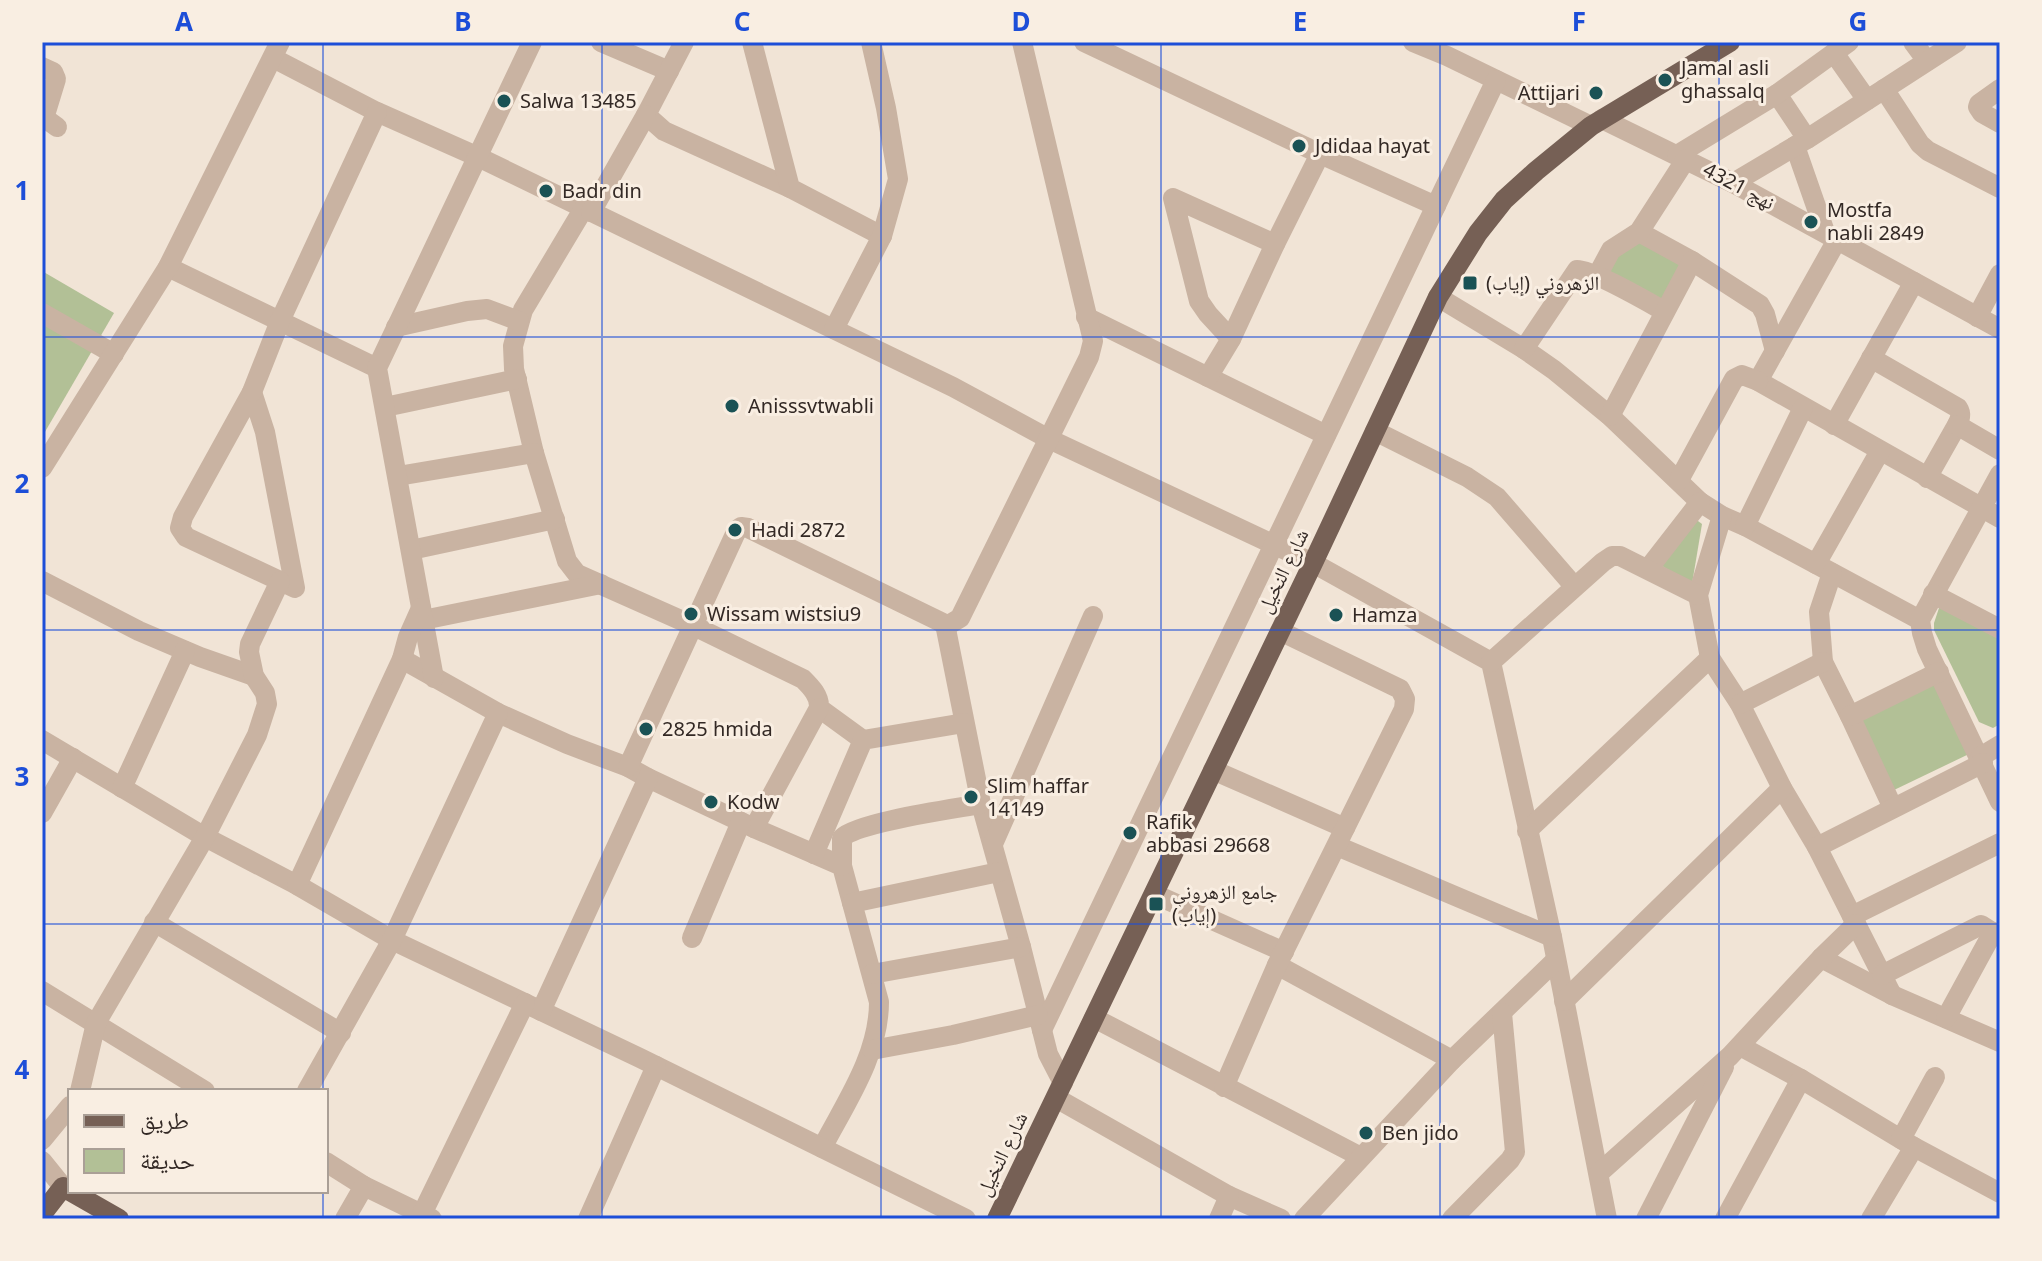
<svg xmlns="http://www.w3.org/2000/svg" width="2042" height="1261" font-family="'Noto Sans','Noto Naskh Arabic',sans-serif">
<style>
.green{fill:#b2c096}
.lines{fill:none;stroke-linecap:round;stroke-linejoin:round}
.minor{stroke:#c9b3a2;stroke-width:20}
.major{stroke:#766055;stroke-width:20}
.grid{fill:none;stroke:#1d4ed8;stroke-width:2;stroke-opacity:0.55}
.poi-dot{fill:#1a5255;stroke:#f9eee2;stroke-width:3}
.labels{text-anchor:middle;stroke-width:6;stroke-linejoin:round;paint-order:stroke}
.poi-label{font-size:20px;fill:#332925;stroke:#f9eee2;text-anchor:start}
.street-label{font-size:20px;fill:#332925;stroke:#f9eee2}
.neatline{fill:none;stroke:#1d4ed8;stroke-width:3}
.grid-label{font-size:26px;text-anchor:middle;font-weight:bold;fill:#1d4ed8}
</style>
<rect width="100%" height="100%" fill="#f1e4d6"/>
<g class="green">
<polygon points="1639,238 1684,263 1663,304 1604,275 1616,253"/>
<polygon points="42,271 114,313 42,437"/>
<polygon points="1694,518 1702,524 1692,584 1657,563"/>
<polygon points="1940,605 2000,636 2000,724 1993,728 1979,722 1934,630 1934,623"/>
<polygon points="1931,678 1969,754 1892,791 1859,713"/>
</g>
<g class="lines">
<g class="minor">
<polyline points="601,42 669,71"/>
<polyline points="684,42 646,115 664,131 790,188"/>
<polyline points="752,42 790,188 882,236"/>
<polyline points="1084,42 1329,158 1436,206"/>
<polyline points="1413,42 1447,56 1591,126"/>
<polyline points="1913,42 1927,61"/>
<polyline points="1834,53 1867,100"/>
<polyline points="273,58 377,112 476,156 953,387 1049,439 1313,563 1491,662 1552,937 1607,1219"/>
<polyline points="42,67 53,72 56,79 45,115 46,119 57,127"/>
<polyline points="1884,89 1920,144 1928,151 2000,188"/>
<polyline points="2000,89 1979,104 1978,107 1982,113 2000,123"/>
<polyline points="1777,94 1807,139"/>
<polyline points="1602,119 1733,183 2000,329"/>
<polyline points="1795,146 1825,232"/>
<polyline points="1677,155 1777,94 1849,42"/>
<polyline points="1733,183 1807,139 1957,42"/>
<path d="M 584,208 L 523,310 L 513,346 L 514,369 L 534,453 L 567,561 L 577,574 L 694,626 L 803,679 C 811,687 820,696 819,708 L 863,740"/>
<polyline points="591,212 646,115"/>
<polyline points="1639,232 1692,261 1760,305 1765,314 1775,351"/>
<polyline points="1837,240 1758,381 2000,518"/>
<polyline points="168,267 377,368"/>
<polyline points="1597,276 1611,250 1639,232 1686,159"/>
<polyline points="1438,297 1524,349 1554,370 1610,416 1700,502 1722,516 1745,526 1920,620"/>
<polyline points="42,313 114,354"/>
<polyline points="1086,317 1326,435"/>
<polyline points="1977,317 2000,274"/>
<polyline points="396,327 467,311 487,309 519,321"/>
<polyline points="834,329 882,236 898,179 886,108 871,42"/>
<polyline points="1231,339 1208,314 1199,301 1173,198 1275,244"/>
<path d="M 1524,349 L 1577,270 C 1593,270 1646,301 1664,311"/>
<path d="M 1871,358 L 1958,408 C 1962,414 1960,419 1957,425 L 1927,478"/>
<polyline points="1208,377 1231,339 1275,244 1320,154"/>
<polygon points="252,392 265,432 295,588 186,537 180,528 183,517"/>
<polyline points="252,392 280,321 377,112"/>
<polyline points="385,407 517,379"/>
<polyline points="1610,416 1692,261"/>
<polyline points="1834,425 1914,282"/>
<polyline points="1957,425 2000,450"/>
<polyline points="1375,431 1467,477 1497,497 1574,586"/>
<polyline points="42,468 168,267 280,42"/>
<polyline points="2000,474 1920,620 1922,633 1927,649 2000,802"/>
<polyline points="398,476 534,453"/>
<polyline points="1679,480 1734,379 1742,375 1758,381"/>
<polyline points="1722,516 1698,595 1710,658 1740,704 1782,788 1817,847 1892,995"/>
<polyline points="1745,526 1803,408"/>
<polyline points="411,550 555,519"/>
<polyline points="1816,564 1880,451"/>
<polyline points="1648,569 1700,502"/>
<polyline points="1832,573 1819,612 1823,662 1850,716 1893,808"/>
<polyline points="42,581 139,631 200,657 254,676"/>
<polyline points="1933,594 2000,629"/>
<polyline points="423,620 601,584"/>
<polyline points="945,624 981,804 1021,947 1048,1054 1063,1083"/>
<path d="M 402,659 L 498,713 L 567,744 L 628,767 L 648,778 L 754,828 L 842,866 L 879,1002 C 879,1055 846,1102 822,1148"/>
<polyline points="1491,662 1603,562 1612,556 1620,556 1698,595"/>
<polyline points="434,678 377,368 532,42"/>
<polyline points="1740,704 1823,662"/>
<polyline points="1850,716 1939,672"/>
<polyline points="42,740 205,837 297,885 392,940 640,1058 966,1219"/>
<polyline points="1980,757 2000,745"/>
<polyline points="628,767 737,530 741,527 748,528 945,624 950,624 960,618 1089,357 1093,341 1022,42"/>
<polyline points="1213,770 1345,828"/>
<polyline points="122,788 185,651"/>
<polyline points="42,813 73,758"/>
<polyline points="754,828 819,708"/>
<polyline points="1527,831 1710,658"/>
<polyline points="993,844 1093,616"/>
<polyline points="1337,846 1552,937"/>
<polyline points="1817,847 1983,763"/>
<polyline points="814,854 863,740 964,723"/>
<path d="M 842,866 L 842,838 C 858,822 954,809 981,804"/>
<polyline points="297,885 402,659 408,637 421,608"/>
<polyline points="1154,894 1284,952"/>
<polyline points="852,903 999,872"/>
<polyline points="1852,916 2000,843"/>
<polyline points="154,922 341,1033"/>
<polyline points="692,938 741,822"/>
<polyline points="1821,958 1892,995 2000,1042"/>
<polyline points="1277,965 1452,1060"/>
<polyline points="872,974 1021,947"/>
<polyline points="1882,975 1981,925 2000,937"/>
<polyline points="42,991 205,1091"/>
<polyline points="1564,1001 1782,788"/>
<polyline points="541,1011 648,778"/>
<polyline points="1094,1018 1361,1157"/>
<polyline points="1946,1018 1993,932"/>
<polyline points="1042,1030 1496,80"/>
<polyline points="1740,1046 1801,1079 1914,1147 2000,1193"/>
<polyline points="872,1050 953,1035 1038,1015"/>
<polyline points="1224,1087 1277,965 1404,709 1405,699 1400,689 1280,631"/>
<polyline points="80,1091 96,1023 205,837 257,735 267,704 265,693 254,676 249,652 250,644 280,581"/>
<polyline points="307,1091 392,940 498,713"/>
<polyline points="1056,1098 1229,1196 1281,1219"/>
<polyline points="1901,1139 1935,1077"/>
<polyline points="42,1140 70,1106"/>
<polyline points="42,1161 63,1187"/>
<polyline points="326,1162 364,1186 432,1219"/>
<polyline points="1599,1173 1730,1056 1821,958 1856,924"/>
<polyline points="422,1214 525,1003"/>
<polyline points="345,1219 364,1186"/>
<polyline points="588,1219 656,1066"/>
<polyline points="1219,1219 1229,1196"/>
<polyline points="1304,1219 1452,1060 1556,960"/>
<polyline points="1452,1219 1510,1160 1515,1152 1502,1013"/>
<polyline points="1646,1219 1724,1067"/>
<polyline points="1725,1219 1801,1079"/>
<polyline points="1871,1219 1914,1147"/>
</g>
<g class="major">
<polyline points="42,1214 63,1187 119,1219"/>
<polyline points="997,1219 1313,563 1438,297 1478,233 1504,200 1536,171 1591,126 1730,42"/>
</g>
</g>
<path class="grid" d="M 323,42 L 323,1091M 602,42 L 602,1219M 881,42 L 881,1219M 1161,42 L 1161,1219M 1440,42 L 1440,1219M 1719,42 L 1719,1219M 42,337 L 2000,337M 42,630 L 2000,630M 42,924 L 2000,924M 323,1191 L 323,1219"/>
<g class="poi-dot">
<circle cx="1665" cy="80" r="8"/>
<circle cx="1596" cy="93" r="8"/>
<circle cx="504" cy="101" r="8"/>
<circle cx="1299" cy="146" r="8"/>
<circle cx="546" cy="191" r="8"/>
<circle cx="1811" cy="222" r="8"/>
<rect x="1462" y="275" width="16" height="16" rx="4"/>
<circle cx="732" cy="406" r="8"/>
<circle cx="735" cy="530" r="8"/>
<circle cx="691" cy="614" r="8"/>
<circle cx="1336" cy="615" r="8"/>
<circle cx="646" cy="729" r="8"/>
<circle cx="971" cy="797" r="8"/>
<circle cx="711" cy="802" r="8"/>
<circle cx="1130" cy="833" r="8"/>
<rect x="1148" y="896" width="16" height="16" rx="4"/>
<circle cx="1366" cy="1133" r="8"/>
</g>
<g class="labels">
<g class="poi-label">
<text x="1681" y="75">Jamal asli<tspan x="1681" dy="23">ghassalq</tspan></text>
<text x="1580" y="100" text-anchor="end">Attijari</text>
<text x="520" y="108">Salwa 13485</text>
<text x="1315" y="153">Jdidaa hayat</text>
<text x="562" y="198">Badr din</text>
<text x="1827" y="217">Mostfa<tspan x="1827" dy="23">nabli 2849</tspan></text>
<text x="1486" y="290">الزهروني (إياب)</text>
<text x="748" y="413">Anisssvtwabli</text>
<text x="751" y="537">Hadi 2872</text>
<text x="707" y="621">Wissam wistsiu9</text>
<text x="1352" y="622">Hamza</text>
<text x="662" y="736">2825 hmida</text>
<text x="987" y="793">Slim haffar<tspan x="987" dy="23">14149</tspan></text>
<text x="727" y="809">Kodw</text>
<text x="1146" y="829">Rafik<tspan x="1146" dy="23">abbasi 29668</tspan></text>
<text x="1172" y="899">جامع الزهروني<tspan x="1172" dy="23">(إياب)</tspan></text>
<text x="1382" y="1140">Ben jido</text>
</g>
<g class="street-label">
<text transform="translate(1739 186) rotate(28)" y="7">نهج 4321</text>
<text transform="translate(1283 571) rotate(-64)" y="7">شارع النخيل</text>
<text transform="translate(1002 1154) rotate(-64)" y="7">شارع النخيل</text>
</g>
</g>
<rect width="2042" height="1261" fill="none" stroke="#f9eee2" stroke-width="88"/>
<rect x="68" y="1089" width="260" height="104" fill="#f9eee2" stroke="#aa9f96" stroke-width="2"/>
<rect x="84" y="1115" width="40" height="12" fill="#766055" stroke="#aa9f96" stroke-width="2"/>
<text x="140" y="1129" font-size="24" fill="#332925">طريق</text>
<rect x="84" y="1149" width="40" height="24" fill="#b2c096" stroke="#aa9f96" stroke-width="2"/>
<text x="140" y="1169" font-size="24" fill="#332925">حديقة</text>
<rect x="44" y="44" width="1954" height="1173" class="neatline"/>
<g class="grid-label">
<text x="184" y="31">A</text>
<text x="463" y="31">B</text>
<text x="742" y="31">C</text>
<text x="1021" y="31">D</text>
<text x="1300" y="31">E</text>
<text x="1579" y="31">F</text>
<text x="1858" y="31">G</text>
<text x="22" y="200">1</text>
<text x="22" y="493">2</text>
<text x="22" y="786">3</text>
<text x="22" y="1079">4</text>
</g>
</svg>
